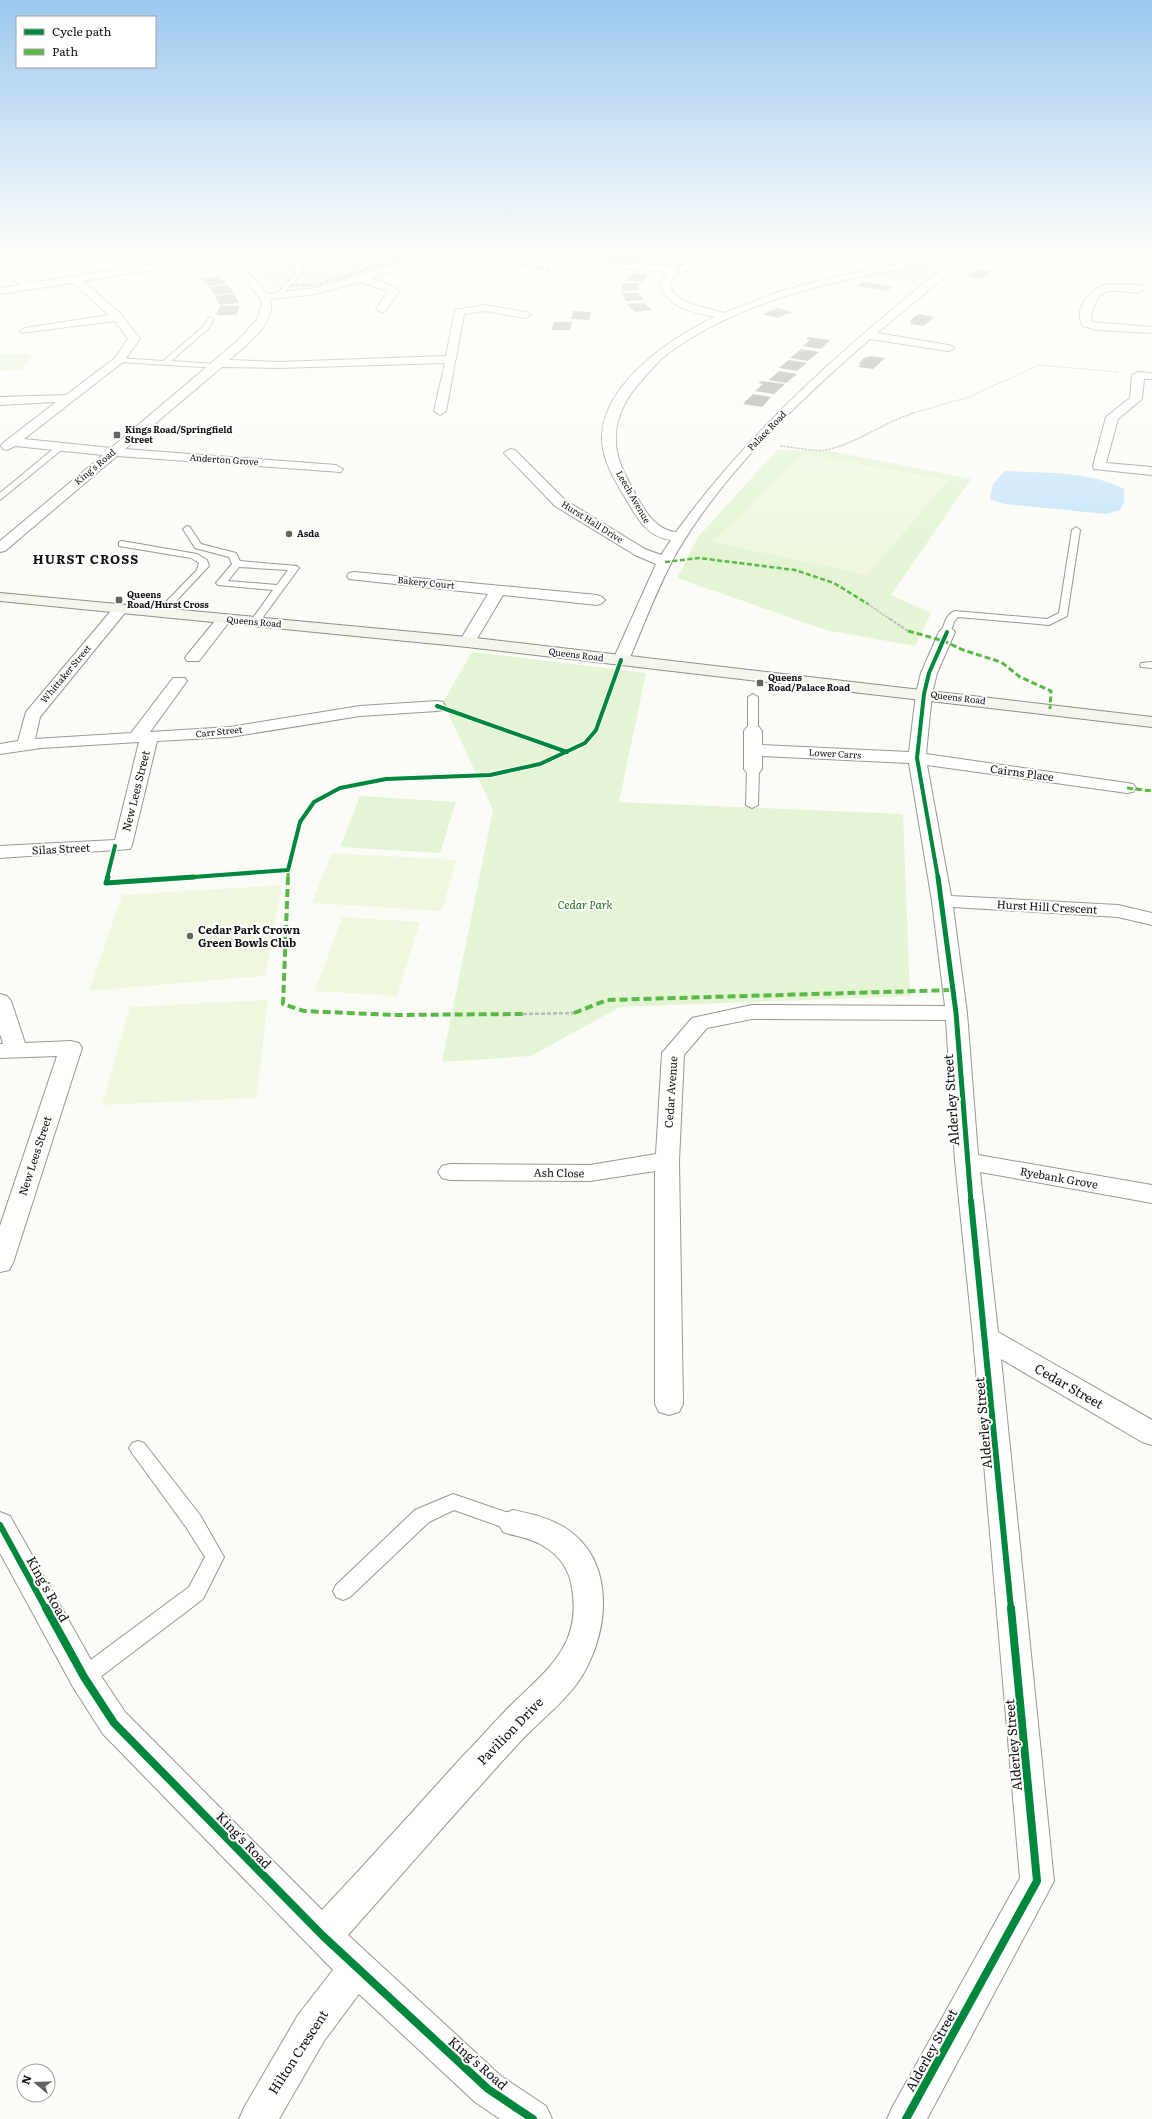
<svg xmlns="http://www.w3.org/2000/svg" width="1152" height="2119" font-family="Literata,serif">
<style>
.green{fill:#e4f4d5}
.cemetery{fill:#e8efd9}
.pitch{fill:#eff8df}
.water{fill:#c9e6fa}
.building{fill:#a09f9c}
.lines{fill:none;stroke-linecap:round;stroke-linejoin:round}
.service-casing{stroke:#979795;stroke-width:2}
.minor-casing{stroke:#979795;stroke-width:2}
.secondary-casing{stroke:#8d8d8b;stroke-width:2}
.path-far3{stroke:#b9b9b8;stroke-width:1;stroke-dasharray:2 1;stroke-linecap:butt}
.path-far2{stroke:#b9b9b8;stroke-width:1.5;stroke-dasharray:2.5 1;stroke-linecap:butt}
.path-far1{stroke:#b9b9b8;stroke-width:2;stroke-dasharray:3 1.5;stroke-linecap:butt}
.path{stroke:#b9b9b8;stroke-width:2.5;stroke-dasharray:4 2;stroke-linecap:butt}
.service{fill:#fffffe;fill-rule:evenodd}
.minor{fill:#fffffe;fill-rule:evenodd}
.secondary{fill:#f6f5eb;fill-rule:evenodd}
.quiet-far3{stroke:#58b947;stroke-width:2;stroke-dasharray:4 2;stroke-linecap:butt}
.quiet-far2{stroke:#58b947;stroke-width:2.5;stroke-dasharray:5 2.5;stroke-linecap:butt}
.quiet-far1{stroke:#58b947;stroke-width:3;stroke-dasharray:6 3;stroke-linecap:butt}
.quiet{stroke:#58b947;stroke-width:4;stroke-dasharray:8 4;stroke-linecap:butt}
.cycleway-far3-casing{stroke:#fff;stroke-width:6}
.cycleway-far2-casing{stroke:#fff;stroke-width:8}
.cycleway-far1-casing{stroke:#fff;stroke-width:8}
.cycleway-casing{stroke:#fff;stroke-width:10}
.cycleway-far3{stroke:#00873e;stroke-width:4}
.cycleway-far2{stroke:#00873e;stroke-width:5}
.cycleway-far1{stroke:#00873e;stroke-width:6}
.cycleway{stroke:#00873e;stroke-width:8}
.poi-dot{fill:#636362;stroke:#fff;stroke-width:1.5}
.labels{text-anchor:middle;stroke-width:4;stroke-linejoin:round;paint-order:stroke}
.far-poi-label{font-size:9px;font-weight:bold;fill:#111;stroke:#fff;text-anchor:start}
.far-street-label{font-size:9px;fill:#111;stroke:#fff}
.street-label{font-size:11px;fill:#111;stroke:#fff}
.park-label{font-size:11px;font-style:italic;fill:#257019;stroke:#fff}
.poi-label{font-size:11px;font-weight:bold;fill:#111;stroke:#fff;text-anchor:start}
.far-district-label{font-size:13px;font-weight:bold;letter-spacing:1px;fill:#111;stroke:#fff}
.near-street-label{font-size:13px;fill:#111;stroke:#fff}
</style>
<rect width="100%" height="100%" fill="#fcfcf7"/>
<g class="green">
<polygon points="572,250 675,250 679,266 636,265 630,264 638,259"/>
<polygon points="680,250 691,250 702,254 704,258 685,265"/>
<polygon points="1063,250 1152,250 1152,271 1055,257"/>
<polygon points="941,260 945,262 916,284 864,276"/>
<polygon points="0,354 33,354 22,370 0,371"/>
<polygon points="777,450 830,451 971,479 891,595 931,613 915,646 826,630 677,578 698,537"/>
<polygon points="472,652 646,673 619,802 903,814 910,996 620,1007 531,1056 442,1062 493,810 443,702"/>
<polygon points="360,796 456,802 440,853 340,847"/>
</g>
<polygon class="cemetery" points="228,250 443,250 324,288 285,293 239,259 245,256 239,252"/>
<g class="pitch">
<polygon points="804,454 948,480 868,575 712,542"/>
<polygon points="332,853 456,860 442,911 312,903"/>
<polygon points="282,885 265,976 89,991 122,895"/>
<polygon points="342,917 420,922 397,996 315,991"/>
<polygon points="268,1000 256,1098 102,1105 130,1007"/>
</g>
<path class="water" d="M 1005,471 C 1044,473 1090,471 1124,489 L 1124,502 L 1120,510 L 1106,514 L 1005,504 L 990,499 L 993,484 Z"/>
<g class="building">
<polygon points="907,250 930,250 931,251 905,255 897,252"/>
<polygon points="577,251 639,259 630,264 603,260 606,258 604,258 599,260 572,256"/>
<polygon points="979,269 992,271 982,279 968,277 971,275 968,275 974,270"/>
<polygon points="632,273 648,275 642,282 625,280"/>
<polygon points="218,276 227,283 209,286 200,279"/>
<polygon points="862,282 878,284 892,287 887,291 857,286"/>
<polygon points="622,283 639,283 639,290 622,291"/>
<polygon points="228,285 234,293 215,295 209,287"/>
<polygon points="622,293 639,293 644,300 626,301"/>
<polygon points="234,294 239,303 220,305 215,296"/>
<polygon points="644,303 652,310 635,312 627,304"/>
<polygon points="220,306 240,306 236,315 216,315"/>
<polygon points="778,308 792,312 777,318 763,314"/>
<polygon points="573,311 591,312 589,320 571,319"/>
<polygon points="920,314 934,317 924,326 910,324 912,322 909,322 915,316"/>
<polygon points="554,322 572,322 570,330 551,330"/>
<polygon points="808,337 830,340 821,349 803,346 810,340 806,339"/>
<polygon points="801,349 819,352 808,361 790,358"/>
<polygon points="870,356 885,358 873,369 858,367 861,364 858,364 864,358"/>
<polygon points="789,360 807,363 797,371 779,368"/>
<polygon points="779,371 797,374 786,383 769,380"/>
<polygon points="762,381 785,384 774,394 755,391 763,384 758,383"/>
<polygon points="753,394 771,397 762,407 743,404"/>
</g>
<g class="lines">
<g class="service-casing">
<g id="service">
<path d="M 252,250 C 269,250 289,250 302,263 L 301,275 L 278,298 L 276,297 L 276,295 L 295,275 L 296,264 C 273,249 248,254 222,258 L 219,256 Z"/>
<polygon points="211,317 214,319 208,329 171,361 216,364 220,366 219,368 119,362 115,360 119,358 163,361 203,327 209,318"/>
<polygon points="58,445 65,447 0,500 0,493"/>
<path d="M 187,526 L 190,527 L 201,544 L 236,553 L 240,561 L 297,566 L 299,568 L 258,624 L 252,624 L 250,622 L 273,590 L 218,585 L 216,583 L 232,564 L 229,557 L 195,548 L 183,529 ZM 239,567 L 288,570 L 277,585 L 228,581 Z"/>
<path d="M 1076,527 L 1080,530 L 1067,616 L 1049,625 L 958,617 L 954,622 L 950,634 L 944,634 L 942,632 C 944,624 946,614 955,611 L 1047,619 L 1059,613 L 1072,530 Z"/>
<polygon points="122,541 197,554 207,560 209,566 163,615 157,615 157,611 197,570 199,563 191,558 119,546 119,542"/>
<polygon points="1152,662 1152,668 1141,667 1140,665 1141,663"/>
<polygon points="753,694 758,697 758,731 753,734 748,731 748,697"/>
<polygon points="753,766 759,769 758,805 752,808 746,805 747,769"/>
<polygon points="138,1441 144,1443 200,1515 224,1557 203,1599 91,1684 84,1686 77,1684 74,1677 77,1670 189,1587 205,1557 186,1527 132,1453 129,1448 132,1443"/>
<polygon points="453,1494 520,1517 522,1523 520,1529 513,1531 454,1510 429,1522 350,1597 343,1600 336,1597 333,1591 336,1585 415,1510"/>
</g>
</g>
<g class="minor-casing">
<g id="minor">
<path d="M 210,250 L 221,250 L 249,273 L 267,294 L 315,288 L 442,251 L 445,250 L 450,253 L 448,255 L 370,278 L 396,287 L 399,292 L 385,311 L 381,312 L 376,309 L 388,291 L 359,282 L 316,294 L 270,299 C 278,322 244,347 229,360 L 278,362 L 446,356 L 455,310 L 485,305 L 526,312 L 531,315 L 526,318 L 485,311 L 464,314 L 446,411 L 440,415 L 434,411 L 445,363 L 278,368 L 222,367 L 125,449 L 336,465 L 343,469 L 341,472 L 117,456 L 5,551 L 0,552 L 0,541 L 103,455 L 15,446 L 7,450 L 3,449 L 1,446 L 3,443 L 56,402 L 0,405 L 0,397 L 66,395 L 115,358 L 128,339 L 115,321 L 21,333 L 20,331 L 25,328 L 109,315 L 73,283 L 0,294 L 0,288 L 20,285 L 0,267 L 0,259 L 3,260 L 30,283 L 214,254 ZM 220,259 L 250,285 L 260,298 L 262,305 L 257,320 L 236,342 L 111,448 L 24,439 L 123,362 L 140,339 L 122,315 L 83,281 Z"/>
<path d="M 541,250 L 554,250 L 576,259 L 678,267 L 743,250 L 759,250 L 757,252 L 682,272 L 676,275 L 670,282 L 672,291 L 683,301 L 701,307 L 724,313 L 781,291 L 830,278 L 962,250 L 976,251 L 877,333 L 948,345 L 952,346 L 954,348 L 952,350 L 948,351 L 870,339 C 799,401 725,470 677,552 C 658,586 644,624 629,660 L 627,663 L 615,663 L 613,660 L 656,564 L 635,555 L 555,506 L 504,453 L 510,449 L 515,450 L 565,500 L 645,549 L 661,555 L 671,540 C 647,537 637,518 626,499 C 615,481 602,460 602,438 C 603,383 671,338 715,317 C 692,312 666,308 660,282 L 667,272 L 574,265 ZM 956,257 C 851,342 756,422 676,532 C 650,530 636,495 625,474 C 607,439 617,407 642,380 C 648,373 655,365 662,358 C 745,293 856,278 956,257 Z"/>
<path d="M 1108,284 L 1140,285 L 1145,288 C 1134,301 1105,278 1095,304 C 1092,311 1090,314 1092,322 L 1152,327 L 1152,333 L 1097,330 L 1083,326 C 1072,309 1091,288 1108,284 Z"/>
<polygon points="1138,372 1152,373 1152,379 1144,379 1142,399 1118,419 1106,463 1152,467 1152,475 1094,469 1093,466 1106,417 1130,398 1132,375"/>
<polygon points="354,572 597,595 602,597 605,600 602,603 597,605 503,595 475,642 473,645 461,645 459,642 488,594 349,579 347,576 349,573"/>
<polygon points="120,604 125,606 128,609 40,717 35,739 131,733 173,678 185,678 187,681 150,732 230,727 360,706 437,701 443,702 445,706 443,710 437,711 360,716 230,737 157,741 132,845 130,849 0,858 0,846 115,840 139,742 41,748 0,754 0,744 18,741 26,712 115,606"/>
<polygon points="224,614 229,616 232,619 229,622 199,661 187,661 185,658 187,655 219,616"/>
<polygon points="947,627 952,629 955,632 937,673 932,694 926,754 1127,783 1133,784 1136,788 1133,792 1127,793 927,765 951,896 1118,905 1152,913 1152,925 1118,917 953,907 967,1013 978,1155 1152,1185 1152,1203 980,1172 998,1332 1152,1420 1152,1445 1142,1442 1001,1359 1054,1881 927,2119 887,2119 893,2106 1020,1878 973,1337 955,1161 946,1020 752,1019 707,1028 684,1055 679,1161 683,1404 679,1412 669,1415 659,1412 655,1404 655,1171 590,1181 450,1180 442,1178 438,1172 442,1166 450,1164 590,1165 656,1154 662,1053 692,1018 752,1005 945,1006 932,901 909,763 762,756 762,769 759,773 753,774 747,773 744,769 744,731 747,727 753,726 759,727 762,731 762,745 909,752 916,694 921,673 939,632 942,629"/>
<polygon points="0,994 7,996 11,1001 25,1043 71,1041 79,1043 82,1048 13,1263 9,1270 0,1272 0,1226 57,1056 0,1058 0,1044 3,1044 0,1034"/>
<path d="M 513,1510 C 532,1514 550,1518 567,1529 C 614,1561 609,1625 586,1669 C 571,1698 541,1719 519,1743 C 461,1806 405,1871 348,1935 L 501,2076 L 546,2106 L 552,2119 L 500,2119 L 475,2102 L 359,1994 L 324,2041 L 279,2119 L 239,2119 L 245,2106 L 298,2015 L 333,1970 L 103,1734 L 73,1687 L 0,1553 L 0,1512 L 10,1516 L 95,1667 L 125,1712 L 322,1910 C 369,1860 415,1809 461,1758 C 478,1741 494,1722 511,1705 C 547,1670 582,1645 572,1588 C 570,1571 560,1556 545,1547 C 532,1538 517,1537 503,1532 L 498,1523 L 503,1514 Z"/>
</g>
</g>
<g class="secondary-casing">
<polygon id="secondary" points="0,593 467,637 1152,717 1152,727 467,647 0,601"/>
</g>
<polyline class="path-far3" points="910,414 969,397 1039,365 1118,372"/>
<g class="path-far2">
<path d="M 780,446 C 793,447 814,452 826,450 C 856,444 884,422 914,413"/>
<polyline points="868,604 891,620"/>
</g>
<polyline class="path-far1" points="890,619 908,631"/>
<polyline class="path" points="523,1014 574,1013"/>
<use href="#service" class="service"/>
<use href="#minor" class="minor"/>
<use href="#secondary" class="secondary"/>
<g class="quiet-far3">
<polyline points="305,250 369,269"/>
<polyline points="446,250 553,271"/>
<polyline points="677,250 681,266 678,270"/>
<polyline points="289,285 316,285 429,250"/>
</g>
<polyline class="quiet-far2" points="665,562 699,558 795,570 834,583 868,604"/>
<g class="quiet-far1">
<polyline points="908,631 944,641 963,650 1001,662 1020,677 1051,691 1050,709"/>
<polyline points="1127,788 1152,791"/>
<polyline points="288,878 288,870"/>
</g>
<g class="quiet">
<polyline points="288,877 283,1004 304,1011 394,1015 523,1014"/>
<polyline points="574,1013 607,1000 953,990"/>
</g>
<g class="cycleway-far3-casing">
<g id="cycleway-far3">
<polyline points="437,706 567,752"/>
<polyline points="107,878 115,846"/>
<polyline points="180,878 288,870 300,822 314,802 340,788 386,779 490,775 540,764 585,743 596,730 621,660"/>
<polyline points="938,878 917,758 924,694 929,673 947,632"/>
</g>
</g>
<g class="cycleway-far2-casing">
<g id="cycleway-far2">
<polyline points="108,877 106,883 194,877"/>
<polyline points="938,877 956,1013 971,1202"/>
</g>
</g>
<g class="cycleway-far1-casing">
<g id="cycleway-far1">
<polyline points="971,1201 1011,1609"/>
<polyline points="0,1525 46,1609"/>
</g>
</g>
<g class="cycleway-casing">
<g id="cycleway">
<polyline points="46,1608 84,1677 114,1723 323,1936 488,2089 533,2119"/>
<polyline points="906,2119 1037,1881 1011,1608"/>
</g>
</g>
<use href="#cycleway-far3" class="cycleway-far3"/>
<use href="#cycleway-far2" class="cycleway-far2"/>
<use href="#cycleway-far1" class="cycleway-far1"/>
<use href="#cycleway" class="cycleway"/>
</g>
<linearGradient id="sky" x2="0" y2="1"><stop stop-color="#9bc8ef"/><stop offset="0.46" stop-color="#fefefb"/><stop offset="1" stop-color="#fefefb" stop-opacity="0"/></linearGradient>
<rect width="1152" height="547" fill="url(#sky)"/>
<g class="poi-dot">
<rect x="113" y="431" width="8" height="8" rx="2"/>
<circle cx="289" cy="534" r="4"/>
<rect x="115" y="596" width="8" height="8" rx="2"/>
<rect x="756" y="679" width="8" height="8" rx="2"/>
<circle cx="190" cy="936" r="4"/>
</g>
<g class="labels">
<g class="far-poi-label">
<text x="125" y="433">Kings Road/Springfield<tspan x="125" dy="10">Street</tspan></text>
<text x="297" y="537">Asda</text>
<text x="127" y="598">Queens<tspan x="127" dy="10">Road/Hurst Cross</tspan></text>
<text x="768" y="681">Queens<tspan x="768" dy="10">Road/Palace Road</tspan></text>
</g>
<g class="far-street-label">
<text transform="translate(767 431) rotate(-46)" y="3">Palace Road</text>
<text transform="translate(224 460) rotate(4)" y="3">Anderton Grove</text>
<text transform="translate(95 467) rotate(-40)" y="3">King's Road</text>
<text transform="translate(633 497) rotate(60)" y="3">Leech Avenue</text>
<text transform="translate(592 522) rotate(32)" y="3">Hurst Hall Drive</text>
<text transform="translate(426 583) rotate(6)" y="3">Bakery Court</text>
<text transform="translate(254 622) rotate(5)" y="3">Queens Road</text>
<text transform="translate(576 655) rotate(7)" y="3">Queens Road</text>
<text transform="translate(66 674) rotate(-50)" y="3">Whittaker Street</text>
<text transform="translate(958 698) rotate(7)" y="3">Queens Road</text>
<text transform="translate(219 732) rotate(-6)" y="3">Carr Street</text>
<text transform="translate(835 754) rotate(3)" y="3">Lower Carrs</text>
</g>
<g class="street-label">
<text transform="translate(1022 773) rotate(8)" y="4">Cairns Place</text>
<text transform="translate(136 791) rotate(-76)" y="4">New Lees Street</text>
<text transform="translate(61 849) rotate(-3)" y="4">Silas Street</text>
<text transform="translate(1047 907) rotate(3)" y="4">Hurst Hill Crescent</text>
<text transform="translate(671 1092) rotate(-86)" y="4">Cedar Avenue</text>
<text transform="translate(35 1156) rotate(-72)" y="4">New Lees Street</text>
<text transform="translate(559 1173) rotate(1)" y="4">Ash Close</text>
<text transform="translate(1059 1178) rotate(10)" y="4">Ryebank Grove</text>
</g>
<g class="park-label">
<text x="585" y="909">Cedar Park</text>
</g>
<g class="poi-label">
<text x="198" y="934">Cedar Park Crown<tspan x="198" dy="13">Green Bowls Club</tspan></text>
</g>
<g class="far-district-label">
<text x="86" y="564">HURST CROSS</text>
</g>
<g class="near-street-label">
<text transform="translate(951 1100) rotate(-94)" y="5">Alderley Street</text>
<text transform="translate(1069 1386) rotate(30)" y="5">Cedar Street</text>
<text transform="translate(983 1423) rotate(-95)" y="5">Alderley Street</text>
<text transform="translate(48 1589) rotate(61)" y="5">King's Road</text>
<text transform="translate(510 1731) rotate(-46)" y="5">Pavilion Drive</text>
<text transform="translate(1013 1745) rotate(-95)" y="5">Alderley Street</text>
<text transform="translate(244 1840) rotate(46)" y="5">King's Road</text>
<text transform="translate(931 2050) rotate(-61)" y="5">Alderley Street</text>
<text transform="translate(298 2052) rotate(-57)" y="5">Hilton Crescent</text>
<text transform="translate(478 2063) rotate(41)" y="5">King's Road</text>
</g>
</g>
<rect x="16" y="16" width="140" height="52" fill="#ffffff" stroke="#a0a0a0"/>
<rect x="24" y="29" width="20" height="6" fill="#00873e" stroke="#a0a0a0"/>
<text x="52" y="36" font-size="12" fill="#111111">Cycle path</text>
<rect x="24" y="49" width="20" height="6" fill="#58b947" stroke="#a0a0a0"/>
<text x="52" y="56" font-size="12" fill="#111111">Path</text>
<g transform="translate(36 2083) rotate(289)"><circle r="19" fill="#ffffff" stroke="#a0a0a0"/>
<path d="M0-3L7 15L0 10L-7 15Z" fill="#636362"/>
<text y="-6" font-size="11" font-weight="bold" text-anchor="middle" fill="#111111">N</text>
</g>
</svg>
